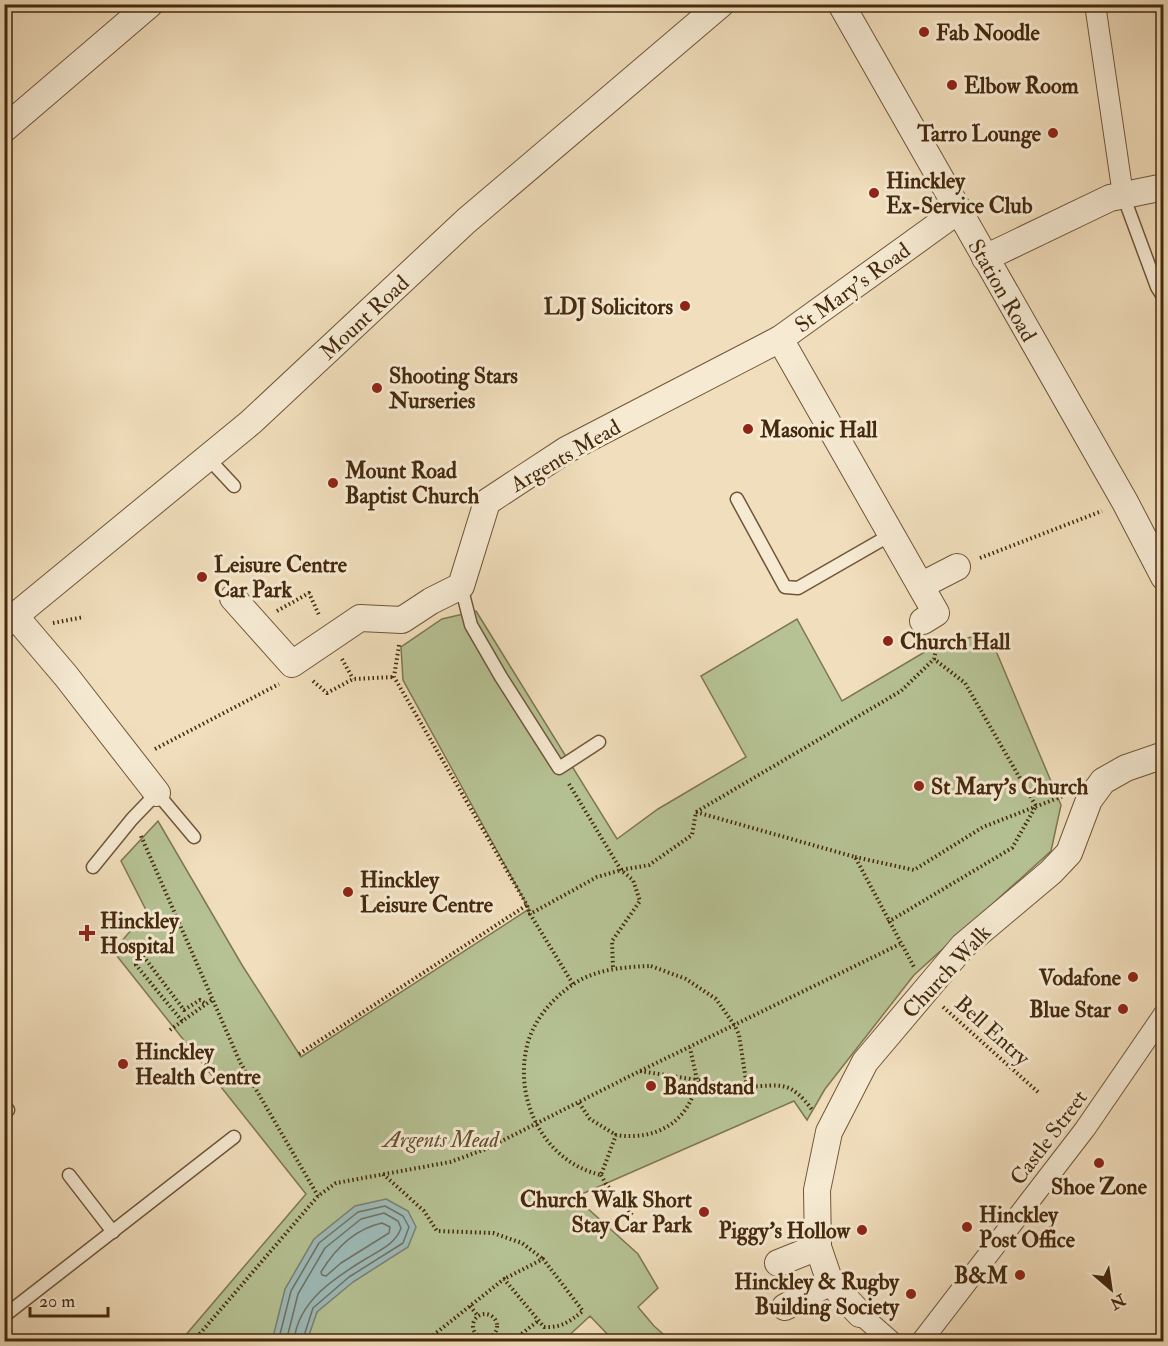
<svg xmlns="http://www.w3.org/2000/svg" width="1168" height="1346" font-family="'IM FELL Double Pica',serif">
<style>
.green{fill:#b6c294;stroke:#7e7650;stroke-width:1.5}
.water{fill:#9dbbb9;stroke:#7a8174;stroke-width:1.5}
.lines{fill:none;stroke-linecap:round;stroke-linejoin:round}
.shore{stroke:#717263;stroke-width:1.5}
.service-casing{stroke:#705639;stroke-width:15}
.pedestrian-casing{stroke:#705639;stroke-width:22}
.minor-casing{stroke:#705639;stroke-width:28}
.path{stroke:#45290d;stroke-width:4;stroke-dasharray:1.5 3;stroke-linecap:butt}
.service{stroke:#f6ead3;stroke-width:12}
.pedestrian{stroke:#f6ead3;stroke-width:20}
.minor{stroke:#f6ead3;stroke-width:26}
.poi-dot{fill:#8f2418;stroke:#f6ead3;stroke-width:2}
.labels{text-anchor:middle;stroke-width:6;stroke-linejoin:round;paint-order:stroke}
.poi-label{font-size:22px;font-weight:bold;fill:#45290d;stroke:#f6ead3;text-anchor:start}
.street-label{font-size:22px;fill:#45290d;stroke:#f6ead3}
.park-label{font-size:22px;font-style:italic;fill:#614f2f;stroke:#f6ead3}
</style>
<rect width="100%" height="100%" fill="#f1debc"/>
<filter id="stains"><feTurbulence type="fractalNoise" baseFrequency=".00333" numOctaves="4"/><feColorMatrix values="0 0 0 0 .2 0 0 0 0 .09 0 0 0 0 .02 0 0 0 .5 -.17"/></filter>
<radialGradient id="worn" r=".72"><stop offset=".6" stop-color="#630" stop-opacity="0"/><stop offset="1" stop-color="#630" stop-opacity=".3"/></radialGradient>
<polygon class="green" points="476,611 617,839 658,809 746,757 701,676 797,619 842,701 928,650 988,632 1061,805 1051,851 914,975 825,1089 807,1120 794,1101 575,1197 638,1254 658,1288 638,1307 654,1326 671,1341 614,1341 590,1316 563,1341 188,1341 184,1337 306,1194 113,951 147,912 121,861 158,821 242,965 301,1057 529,909 403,680 401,647 442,619"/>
<polygon class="water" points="386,1199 408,1211 416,1227 408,1247 353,1282 317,1312 307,1341 272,1341 285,1289 314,1239 355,1206"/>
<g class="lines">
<g class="shore">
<path d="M 382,1223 L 390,1227 L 389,1233 L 341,1263 L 326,1276 L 322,1275 L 321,1272 C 335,1249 355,1229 382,1223 Z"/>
<polyline points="278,1342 291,1291 319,1243 358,1212 385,1206 403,1216 409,1227 403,1243 349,1277 313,1308 302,1342"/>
<path d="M 286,1342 L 298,1294 L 325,1248 L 361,1219 L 384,1213 L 398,1221 L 401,1228 C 396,1243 381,1250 367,1258 C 336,1277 297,1301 294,1342"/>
</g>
<g class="service-casing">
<g id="service">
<polyline points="1123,195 1157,287 1164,298"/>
<polyline points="207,457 234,486"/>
<polyline points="737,499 785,587 798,588 892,534"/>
<polyline points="461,586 471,625 501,677 559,768 599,742"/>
<polyline points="93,867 132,819 157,793 194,837"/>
<polyline points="4,1105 8,1110 4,1112"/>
<polyline points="69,1175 113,1232"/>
<polyline points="4,1316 234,1137"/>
</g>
</g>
<g class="pedestrian-casing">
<g id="pedestrian">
<polyline points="1095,4 1123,195"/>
<polyline points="860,1314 892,1342"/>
<polyline points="921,1342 1085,1129 1164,1014"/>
</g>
</g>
<g class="minor-casing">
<g id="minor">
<polyline points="841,4 1125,502 1164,577"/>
<polyline points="4,129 150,4"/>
<polyline points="985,258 1110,198 1164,187"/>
<polyline points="780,339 936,613 923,621"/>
<polyline points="922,585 957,567"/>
<polyline points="233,598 292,664 360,618 402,620 431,601 461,586 487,502 566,450 780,339 959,210"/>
<polyline points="15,616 66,676 157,793"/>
<polyline points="4,625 251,422 466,221 721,4"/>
<polyline points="778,1263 818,1247"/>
<polyline points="785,1307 830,1282"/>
<polyline points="860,1314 830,1282 818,1247 817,1190 829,1132 865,1062 963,946 1051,872 1069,853 1089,800 1103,781 1126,768 1164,755"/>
</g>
</g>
<g class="path">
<polyline points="980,558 1102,511"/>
<polyline points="277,611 309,593 319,615"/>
<polyline points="53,623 84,617"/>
<polyline points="399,645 394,677 527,905 530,914"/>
<polyline points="342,659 353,679"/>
<polyline points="313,681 327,693 353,679 394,677"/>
<polyline points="155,749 279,684"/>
<polyline points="569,784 621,870 633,880 640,901 612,941 613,968"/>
<polyline points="696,812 855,857 914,967"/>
<polyline points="141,836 240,1062 318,1196"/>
<polyline points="855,857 914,870 983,827 1063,796"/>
<polyline points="888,922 1012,848 1036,806 965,683 934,659"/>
<path d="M 651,966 L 686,979 L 716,999 L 735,1026 L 739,1035 L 747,1087 L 697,1080 C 690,1122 656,1141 616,1135 L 601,1175 C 544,1162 512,1099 528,1042 C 535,1019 552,999 572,985 C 595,969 623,967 651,966 Z"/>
<polyline points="573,984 530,914 597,877 621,870 649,865 692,835 696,812 901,691 934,659 936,649 934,643"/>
<polyline points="943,1007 1039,1093"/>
<polyline points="182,1021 136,965 138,957 144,957 184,1010 200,1000 206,1004"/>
<polyline points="170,1030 213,999"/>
<polyline points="299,1054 527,905"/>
<polyline points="640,1071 697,1080 690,1048"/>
<path d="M 747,1087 C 782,1085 790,1080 813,1111"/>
<polyline points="579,1103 590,1119 616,1135"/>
<polyline points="383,1174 424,1211 437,1231 493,1233 522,1243 543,1259"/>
<polyline points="601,1175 606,1184 632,1215"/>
<polyline points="470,1306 478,1316"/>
<circle cx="485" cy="1326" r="12"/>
<polyline points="189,1342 197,1337 318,1196 336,1183 450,1162 486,1149 640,1071 900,944"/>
<path d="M 435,1342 L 431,1337 L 504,1279 L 544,1327 C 562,1328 570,1321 583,1311 L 543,1259 L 504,1279"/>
<polyline points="511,1342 538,1321"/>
</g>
<use href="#service" class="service"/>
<use href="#pedestrian" class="pedestrian"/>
<use href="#minor" class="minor"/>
</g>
<g class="poi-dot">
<circle cx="924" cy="32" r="6"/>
<circle cx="952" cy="85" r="6"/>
<circle cx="1053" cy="133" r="6"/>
<circle cx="874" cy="193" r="6"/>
<circle cx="685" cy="306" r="6"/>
<circle cx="377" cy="388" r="6"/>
<circle cx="748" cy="429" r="6"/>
<circle cx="333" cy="483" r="6"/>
<circle cx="202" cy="577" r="6"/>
<circle cx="888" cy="641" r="6"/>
<circle cx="919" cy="786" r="6"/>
<circle cx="348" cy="892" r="6"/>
<path d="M84 924h6v6h6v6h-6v6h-6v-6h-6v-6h6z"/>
<circle cx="1133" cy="977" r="6"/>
<circle cx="1123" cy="1009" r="6"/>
<circle cx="123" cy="1064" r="6"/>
<circle cx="651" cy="1086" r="6"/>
<circle cx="1099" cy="1163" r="6"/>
<circle cx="704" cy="1212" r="6"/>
<circle cx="967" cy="1227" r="6"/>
<circle cx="862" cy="1230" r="6"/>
<circle cx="1020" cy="1275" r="6"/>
<circle cx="911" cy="1294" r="6"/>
</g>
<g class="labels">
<g class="poi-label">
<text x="936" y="40">Fab Noodle</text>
<text x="964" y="93">Elbow Room</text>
<text x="1041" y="141" text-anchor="end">Tarro Lounge</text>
<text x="886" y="188">Hinckley<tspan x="886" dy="25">Ex-Service Club</tspan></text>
<text x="673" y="314" text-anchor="end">LDJ Solicitors</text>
<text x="389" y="383">Shooting Stars<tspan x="389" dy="25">Nurseries</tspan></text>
<text x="760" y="437">Masonic Hall</text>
<text x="345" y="478">Mount Road<tspan x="345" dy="25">Baptist Church</tspan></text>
<text x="214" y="572">Leisure Centre<tspan x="214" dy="25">Car Park</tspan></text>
<text x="900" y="649">Church Hall</text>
<text x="931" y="794">St Mary's Church</text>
<text x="360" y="887">Hinckley<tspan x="360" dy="25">Leisure Centre</tspan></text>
<text x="100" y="928">Hinckley<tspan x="100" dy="25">Hospital</tspan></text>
<text x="1121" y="985" text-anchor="end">Vodafone</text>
<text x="1111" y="1017" text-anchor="end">Blue Star</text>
<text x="135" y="1059">Hinckley<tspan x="135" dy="25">Health Centre</tspan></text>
<text x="663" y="1094">Bandstand</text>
<text x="1099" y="1194" text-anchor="middle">Shoe Zone</text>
<text x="692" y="1207" text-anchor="end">Church Walk Short<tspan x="692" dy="25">Stay Car Park</tspan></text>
<text x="979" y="1222">Hinckley<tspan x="979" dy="25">Post Office</tspan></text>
<text x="850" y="1238" text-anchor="end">Piggy's Hollow</text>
<text x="1008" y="1283" text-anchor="end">B&amp;M</text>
<text x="899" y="1289" text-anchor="end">Hinckley &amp; Rugby<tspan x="899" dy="25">Building Society</tspan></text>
</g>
<g class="street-label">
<text transform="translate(852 287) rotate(-36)" y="8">St Mary's Road</text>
<text transform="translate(1003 290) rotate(60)" y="8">Station Road</text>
<text transform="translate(364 317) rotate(-43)" y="8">Mount Road</text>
<text transform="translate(565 455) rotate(-30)" y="8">Argents Mead</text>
<text transform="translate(946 971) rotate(-47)" y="8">Church Walk</text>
<text transform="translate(993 1030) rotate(42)" y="8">Bell Entry</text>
<text transform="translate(1048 1137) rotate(-53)" y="8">Castle Street</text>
</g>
<g class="park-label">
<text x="441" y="1147">Argents Mead</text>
</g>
</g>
<rect width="1168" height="1346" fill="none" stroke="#f1debc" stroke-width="24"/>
<rect x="6" y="6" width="1156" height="1334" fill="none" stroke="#45290d" stroke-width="3"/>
<rect x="12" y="12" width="1144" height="1322" fill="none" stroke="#45290d" stroke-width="1.5"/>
<g transform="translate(1111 1289) rotate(151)" stroke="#f6ead3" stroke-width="4.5" paint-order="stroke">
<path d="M0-4.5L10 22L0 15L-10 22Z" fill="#45290d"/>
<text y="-9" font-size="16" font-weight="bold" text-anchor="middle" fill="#45290d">N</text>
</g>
<path d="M30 1307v9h78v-9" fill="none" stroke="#45290d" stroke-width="3"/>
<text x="39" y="1307" font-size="18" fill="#45290d" stroke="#f6ead3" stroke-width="4.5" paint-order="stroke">20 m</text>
<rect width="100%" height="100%" filter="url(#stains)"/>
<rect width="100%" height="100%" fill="url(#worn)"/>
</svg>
